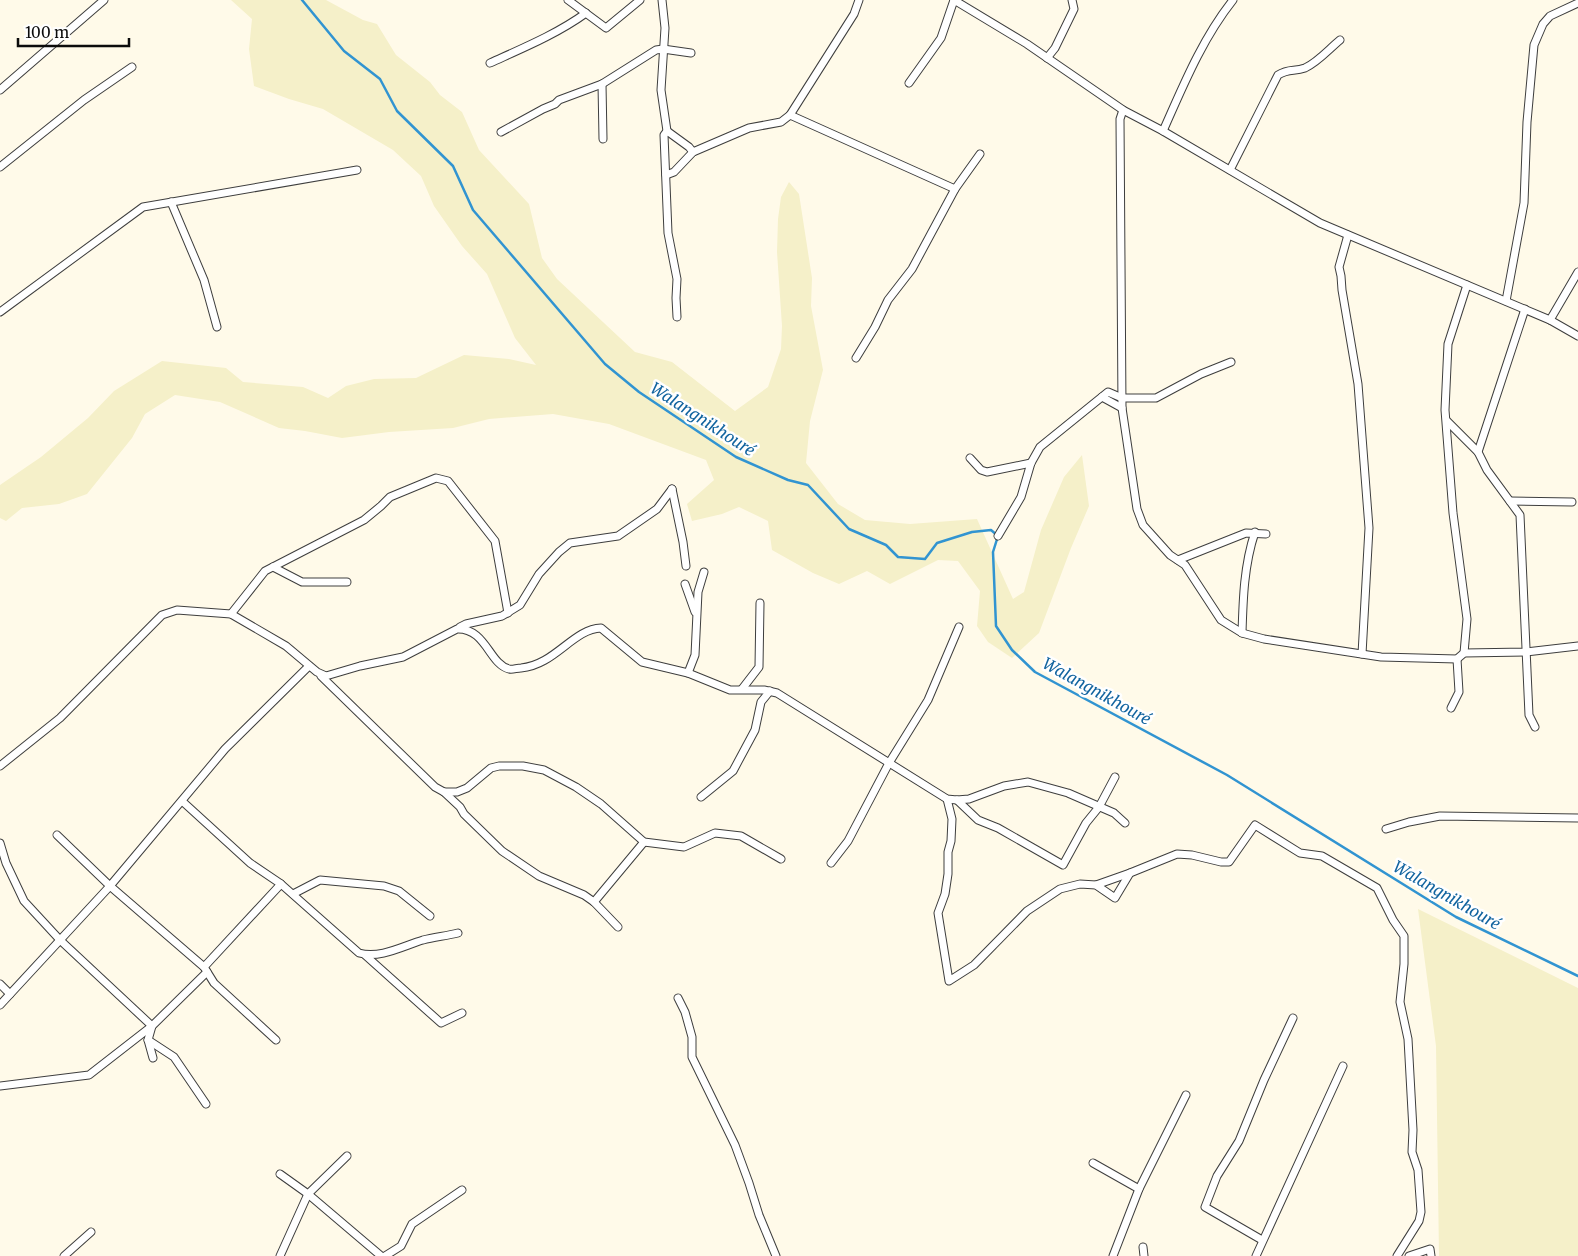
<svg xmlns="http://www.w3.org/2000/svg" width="1578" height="1256" font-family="Merriweather,serif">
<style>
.farmland{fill:#f5f0c9}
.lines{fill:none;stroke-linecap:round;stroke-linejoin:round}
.stream{stroke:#3194d1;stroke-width:2.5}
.street-casing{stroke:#3e3e3e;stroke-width:9}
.street{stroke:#fff;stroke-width:7}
.labels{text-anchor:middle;stroke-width:5;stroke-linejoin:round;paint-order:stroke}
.water-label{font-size:16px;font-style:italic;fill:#12649f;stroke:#fff}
</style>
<rect width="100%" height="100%" fill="#fffae9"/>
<g class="farmland">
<polygon points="231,0 326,0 363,20 377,24 396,55 430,82 440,95 462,112 479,150 529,204 542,258 557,279 635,352 672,362 735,411 768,387 781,349 782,326 777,252 778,219 781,197 789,182 799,194 812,278 811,306 823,370 810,421 806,463 838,504 865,520 910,524 977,519 1013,599 1024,592 1041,530 1064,477 1082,455 1089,506 1071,548 1039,633 1012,658 988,642 977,626 980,591 958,561 938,560 890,584 867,571 839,584 813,573 772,550 768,521 739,507 722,514 692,521 687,504 714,480 706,460 609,424 553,414 489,419 453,428 389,432 342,438 305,431 279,428 220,402 175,395 145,414 132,438 87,494 59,504 22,508 6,521 0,518 0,485 41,457 88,418 114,391 162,361 226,368 243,382 303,387 328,398 346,386 374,379 416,378 464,355 509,359 536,365 515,338 487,274 462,246 434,206 421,176 393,150 323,109 289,99 254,86 249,49 252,19"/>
<polygon points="1418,909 1578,988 1578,1256 1439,1256 1436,1046"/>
</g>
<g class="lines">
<polyline class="stream" points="302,0 344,51 380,79 397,111 453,166 473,210 605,364 639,392 736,457 788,480 808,485 849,529 886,545 898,557 925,559 937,543 972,532 991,530 998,536 993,552 996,626 1012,650 1035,672 1227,775 1456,917 1578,976"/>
<g class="street-casing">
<g id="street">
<polyline points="568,0 606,28 640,0"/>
<polyline points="662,0 665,28 661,90 667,131 664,135 668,233 677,279 676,298 677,317"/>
<polyline points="954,0 1027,44 1123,110 1163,131 1320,223 1550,320 1578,336"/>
<polyline points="1047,58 1055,48 1074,9 1072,0"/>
<path d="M 490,63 C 523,48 557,34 586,13"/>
<polyline points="909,83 941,38 954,0"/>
<polyline points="602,84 603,139"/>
<polyline points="0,90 104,0"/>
<polyline points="1123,110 1120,119 1122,408 1137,509 1143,525 1170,555 1185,565 1221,620 1242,633 1264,639 1381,657 1457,659 1464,653 1526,652 1578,646"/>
<polyline points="790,115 854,14 859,0"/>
<polyline points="667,131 689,147 693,152"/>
<path d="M 1163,131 C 1183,86 1202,39 1233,0"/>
<polyline points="501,132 543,109 555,104 559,100 602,84 656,50 663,49 691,53"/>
<polyline points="0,167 84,100 132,67"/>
<path d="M 1230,170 L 1278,75 C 1289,68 1294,72 1305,68 C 1318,62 1329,49 1340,40"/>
<polyline points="666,175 674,172 693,152 749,128 781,122 790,115 955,189"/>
<polyline points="171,202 204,280 217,327"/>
<polyline points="1348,235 1339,267 1341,276 1342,290 1358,384 1369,528 1362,654"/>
<polyline points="1506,301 1524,203 1527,122 1534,45 1543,24 1550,16 1578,3"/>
<polyline points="0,312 143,207 357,170"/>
<polyline points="1550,320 1578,272"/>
<polyline points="856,358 875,327 888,300 912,269 955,189 980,154"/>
<polyline points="1102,397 1122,408"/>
<polyline points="1447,421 1478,452 1487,470 1520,515 1529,715 1535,727"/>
<polyline points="1478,452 1525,309"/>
<polyline points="970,458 981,470 987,472 1031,463"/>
<polyline points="672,489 683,542 686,566"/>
<polyline points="1510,501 1572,502"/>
<polyline points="998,536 1021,497 1031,463 1040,447 1108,392 1122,398 1156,398 1201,374 1231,362"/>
<polyline points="1178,560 1246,533 1266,534"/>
<polyline points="273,567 302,582 347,582"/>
<polyline points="685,584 695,612"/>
<polyline points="231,614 265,571 364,520 381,506 390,497 436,478 448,481 495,541 508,613"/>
<polyline points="460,627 466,624 502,616 520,605 539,574 559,552 570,543 618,536 657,509 672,489"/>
<path d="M 1242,633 C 1243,599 1244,565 1255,532"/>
<polyline points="1464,653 1467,619 1453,513 1445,410 1448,344 1467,285"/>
<polyline points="688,673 695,655 698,592 704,572"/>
<polyline points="321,676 435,787 444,792 457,792 467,788 491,768 499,766 523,766 544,770 576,787 601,804 644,842 684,847 715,833 741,836 781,859"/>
<polyline points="742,689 759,667 760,603"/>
<polyline points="1451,708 1459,692 1457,659"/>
<path d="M 0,766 L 60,718 L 162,615 L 177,610 L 231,614 L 286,646 L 317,672 L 326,676 L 360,666 L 403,657 L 457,629 C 486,628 489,664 509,669 C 512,670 517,668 521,668 C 555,665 573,629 601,628 L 642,662 L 688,673 L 730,690 L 764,690 L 777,693 L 947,799 L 957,800 L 969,799 L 1004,786 L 1028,782 L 1068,793 L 1114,813 L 1125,823"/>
<polyline points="444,792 460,807 464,814 502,851 539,876 584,895 594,902 618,927"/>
<polyline points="701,797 733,771 755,730 761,702 770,691"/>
<polyline points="947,799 952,819 951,841 948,852 948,874 945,894 938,913 949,981 974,965 1027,911 1060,889 1080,884 1096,885 1115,898 1130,873 1177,854 1192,855 1221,862 1229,862 1255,825 1300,853 1322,856 1377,888 1393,920 1404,936 1404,964 1400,1002 1408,1039 1413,1130 1412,1152 1418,1170 1421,1212 1419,1221 1397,1256"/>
<polyline points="957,800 978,820 998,828 1063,865 1086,823 1099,807 1115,777"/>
<path d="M 182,801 L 250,863 L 281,884 L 359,953 C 380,959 403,946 423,940 C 434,937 446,936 458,933"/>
<polyline points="1386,829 1409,822 1440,816 1578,818"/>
<polyline points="57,835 110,886 204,967 214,983 276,1040"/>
<polyline points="0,843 6,863 24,901 60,940 152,1026 89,1075 0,1086"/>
<polyline points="831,863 848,841 889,763 928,700 959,627"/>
<polyline points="1096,885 1130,873"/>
<polyline points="293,894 320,880 384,886 399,891 430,916"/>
<polyline points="594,902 644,842"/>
<polyline points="365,955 441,1023 462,1013"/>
<polyline points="204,967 281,884"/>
<polyline points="0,984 10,994"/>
<polyline points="678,998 685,1012 692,1037 692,1057 735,1145 749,1183 759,1215 776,1256"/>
<polyline points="0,1005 110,886 225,749 309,666"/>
<polyline points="148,1040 174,1057 206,1104"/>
<polyline points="153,1058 148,1040 152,1026 207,972"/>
<polyline points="1093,1163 1139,1189"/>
<polyline points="280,1174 308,1194 381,1256"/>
<polyline points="1262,1240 1205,1207 1217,1176 1239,1141 1264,1080 1293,1018"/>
<polyline points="1143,1247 1144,1256"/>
<polyline points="64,1256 91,1232"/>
<polyline points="280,1256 308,1194 347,1156"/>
<polyline points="385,1256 401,1246 412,1224 462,1190"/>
<polyline points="1113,1256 1139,1189 1186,1095"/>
<polyline points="1256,1256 1343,1066"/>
<polyline points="1409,1256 1430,1249 1431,1256"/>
</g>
</g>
<use href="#street" class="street"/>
</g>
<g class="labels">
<g class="water-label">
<text transform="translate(703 419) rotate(33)" y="6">Walangnikhouré</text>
<text transform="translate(1097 691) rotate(29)" y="6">Walangnikhouré</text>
<text transform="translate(1447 895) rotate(30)" y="6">Walangnikhouré</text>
</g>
</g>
<path d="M18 38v8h111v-8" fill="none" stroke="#0b0b0b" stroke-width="2.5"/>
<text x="25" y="38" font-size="15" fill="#0b0b0b" stroke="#ffffff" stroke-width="4" paint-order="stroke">100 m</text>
</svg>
